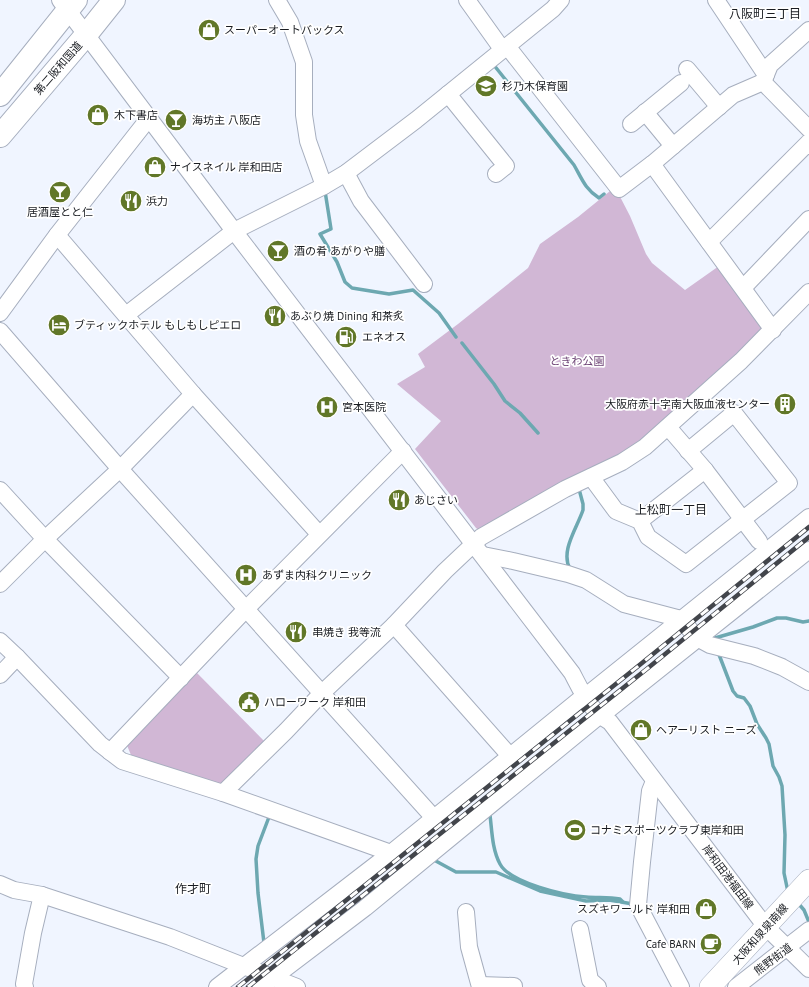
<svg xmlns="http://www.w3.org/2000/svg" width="809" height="987" font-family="'PT Sans','Noto Sans JP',sans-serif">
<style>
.green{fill:#d1b7d5}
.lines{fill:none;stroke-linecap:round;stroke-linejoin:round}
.stream{stroke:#6da8b1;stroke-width:3.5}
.minor-casing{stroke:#a6aebe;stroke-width:18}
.major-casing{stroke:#a6aebe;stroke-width:22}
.highway-casing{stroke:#a6aebe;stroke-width:24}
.minor{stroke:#fff;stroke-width:16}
.major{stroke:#fff;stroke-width:21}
.highway{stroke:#fff;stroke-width:22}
.rail-casing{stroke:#42454b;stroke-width:4.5}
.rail{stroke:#fff;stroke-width:3;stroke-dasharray:9;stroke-linecap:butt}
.labels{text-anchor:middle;stroke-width:3.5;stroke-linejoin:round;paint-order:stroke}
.poi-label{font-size:11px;fill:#191c21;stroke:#fff;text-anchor:start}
.street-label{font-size:11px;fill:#191c21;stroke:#fff}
.park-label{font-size:11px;fill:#6d4375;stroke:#fff}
.neighbourhood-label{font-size:12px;fill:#191c21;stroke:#fff}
</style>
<rect width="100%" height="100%" fill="#f0f5ff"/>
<g class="green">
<polygon points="615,187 630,216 646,254 652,263 685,290 719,266 764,325 762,334 629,451 480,531 476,528 415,449 441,421 397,384 425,367 418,354 458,324 528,268 540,244 578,217"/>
<polygon points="197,673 266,743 226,783 217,785 131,755 126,743"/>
</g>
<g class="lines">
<g class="stream">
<path d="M 493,64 L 574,165 C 582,179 585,189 599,198 L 604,194"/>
<polyline points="325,191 331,229 320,234 337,262 345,282 352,288 389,294 413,290 439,313 456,337"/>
<polyline points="462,343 494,384 505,401 520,413 538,433"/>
<path d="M 570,569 C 560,551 577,528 583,510 L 583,504 L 579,489"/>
<polyline points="715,638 753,627 777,618 786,618 803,622 809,621"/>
<polyline points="718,652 733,691 737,696 744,698 750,706 757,724 766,738 769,744 773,766 779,777 782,786 785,835 784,873 788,892"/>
<path d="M 490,815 C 492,831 492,849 500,864 C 510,883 565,896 586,897 C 598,898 609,897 620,899 L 623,902"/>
<polyline points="434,860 456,872 496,872 540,891 586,901 609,900 633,904"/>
<polyline points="798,903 804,910 809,922"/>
<polyline points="264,943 258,893 256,859 258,846 269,817"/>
</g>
<g class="minor-casing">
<g id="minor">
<path d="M 60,0 L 234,231 L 572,673 C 582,692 590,711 610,722 L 766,927 L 809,969"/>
<polyline points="277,0 290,22 304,62 304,115 308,141 324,186"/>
<polyline points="467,0 502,49"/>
<polyline points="716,0 766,75"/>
<polyline points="507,46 619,189 652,164"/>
<polyline points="687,69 719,107"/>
<polyline points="763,82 770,65 809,30"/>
<polyline points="448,94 506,166 496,174"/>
<polyline points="645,112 673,146"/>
<polyline points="631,124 681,83"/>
<polyline points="346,173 361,201 424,284"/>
<polyline points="57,235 193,394 319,534"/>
<polyline points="709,242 809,142"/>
<polyline points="743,288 809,219"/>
<polyline points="0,313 57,235 149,118"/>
<polyline points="126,315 234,231 324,186 346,173 416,120 553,9 561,0"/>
<polyline points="773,330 652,164 733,95 763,82 809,129"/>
<polyline points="0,331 120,469 434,818"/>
<polyline points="668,427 705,470 759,541"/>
<polyline points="591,477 616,511 640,521 648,537 686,564 789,483 734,413 688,451"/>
<polyline points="0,490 45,539 181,678"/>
<polyline points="640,521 705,470"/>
<polyline points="483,555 513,561 568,574 586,580 624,604 681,619 697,638 710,645 754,656 782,667 809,682"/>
<polyline points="0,584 45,539 120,469 193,394"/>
<polyline points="394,625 510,756"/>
<polyline points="0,641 17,657 100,744 122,761 223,793 391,853"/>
<polyline points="0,675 17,657"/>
<polyline points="592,691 809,517"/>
<polyline points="607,711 809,550"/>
<polyline points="110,752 246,609 403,451"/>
<polyline points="654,781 650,791 642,862 638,905 681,987"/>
<polyline points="223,793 286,731 322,693 394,625 445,571 481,537 565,489 622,462 645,447 741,361 809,292"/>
<polyline points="0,884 14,890 42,895 170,937 297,987"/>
<polyline points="466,912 469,947 480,987"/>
<polyline points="580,929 590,980 598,987"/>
<polyline points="480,985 514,986"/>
<polyline points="25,987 24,984 33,933 42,895"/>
<polyline points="217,987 391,853 584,696"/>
<polyline points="261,987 365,908 599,716"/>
<polyline points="736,987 809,930"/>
</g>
</g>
<g class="major-casing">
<polyline id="major" points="710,987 809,880"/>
</g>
<g class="highway-casing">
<g id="highway">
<polyline points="0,95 76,0"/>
<polyline points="0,136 86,35 114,0"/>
</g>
</g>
<use href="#minor" class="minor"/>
<use href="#major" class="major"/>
<use href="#highway" class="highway"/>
<g class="rail-casing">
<g id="rail">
<polyline points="238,987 642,663 809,527"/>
<polyline points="248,987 648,668 809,537"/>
</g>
</g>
<use href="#rail" class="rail"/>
</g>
<defs>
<g id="shop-disc" transform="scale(1.15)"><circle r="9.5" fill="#617728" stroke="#fff"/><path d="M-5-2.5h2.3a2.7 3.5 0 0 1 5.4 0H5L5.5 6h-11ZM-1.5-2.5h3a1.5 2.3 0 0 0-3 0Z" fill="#fff"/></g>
<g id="school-disc" transform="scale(1.15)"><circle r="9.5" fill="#617728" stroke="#fff"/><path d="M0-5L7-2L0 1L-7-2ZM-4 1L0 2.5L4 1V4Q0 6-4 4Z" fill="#fff"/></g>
<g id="bar-disc" transform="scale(1.15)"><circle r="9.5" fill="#617728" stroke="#fff"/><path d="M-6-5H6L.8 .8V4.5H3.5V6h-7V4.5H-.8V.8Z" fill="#fff"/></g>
<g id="restaurant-disc" transform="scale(1.15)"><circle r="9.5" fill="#617728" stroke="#fff"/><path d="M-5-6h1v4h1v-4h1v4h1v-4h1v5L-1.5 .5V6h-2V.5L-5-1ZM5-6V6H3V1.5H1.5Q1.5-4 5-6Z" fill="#fff"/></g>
<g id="hotel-disc" transform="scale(1.15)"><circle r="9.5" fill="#617728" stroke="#fff"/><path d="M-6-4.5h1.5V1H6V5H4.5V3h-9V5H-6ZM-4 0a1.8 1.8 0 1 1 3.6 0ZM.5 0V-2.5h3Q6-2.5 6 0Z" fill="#fff"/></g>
<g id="fuel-disc" transform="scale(1.15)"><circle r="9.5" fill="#617728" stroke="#fff"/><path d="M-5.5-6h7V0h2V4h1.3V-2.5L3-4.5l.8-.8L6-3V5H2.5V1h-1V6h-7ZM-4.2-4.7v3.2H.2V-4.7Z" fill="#fff"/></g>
<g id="building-disc" transform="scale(1.15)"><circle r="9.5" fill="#617728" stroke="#fff"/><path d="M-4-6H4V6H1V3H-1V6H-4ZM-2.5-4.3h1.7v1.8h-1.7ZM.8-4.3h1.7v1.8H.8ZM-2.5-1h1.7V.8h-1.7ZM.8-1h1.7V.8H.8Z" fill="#fff"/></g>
<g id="hospital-disc" transform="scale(1.15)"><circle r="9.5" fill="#617728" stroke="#fff"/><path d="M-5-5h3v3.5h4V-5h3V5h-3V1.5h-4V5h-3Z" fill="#fff"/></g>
<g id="civic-disc" transform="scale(1.15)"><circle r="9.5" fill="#617728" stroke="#fff"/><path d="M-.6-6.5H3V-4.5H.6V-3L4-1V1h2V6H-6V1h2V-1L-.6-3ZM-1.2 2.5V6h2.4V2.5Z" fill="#fff"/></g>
<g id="stadium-disc" transform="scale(1.15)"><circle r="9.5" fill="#617728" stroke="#fff"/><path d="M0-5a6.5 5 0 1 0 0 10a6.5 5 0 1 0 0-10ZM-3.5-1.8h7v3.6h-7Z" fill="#fff"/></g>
<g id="cafe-disc" transform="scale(1.15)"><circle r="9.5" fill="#617728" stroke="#fff"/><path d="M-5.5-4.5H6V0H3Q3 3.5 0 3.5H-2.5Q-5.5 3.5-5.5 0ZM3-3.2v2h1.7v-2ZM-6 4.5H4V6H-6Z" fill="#fff"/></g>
</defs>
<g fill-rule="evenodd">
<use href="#shop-disc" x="209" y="30"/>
<use href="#school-disc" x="486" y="86"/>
<use href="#shop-disc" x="98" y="115"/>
<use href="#bar-disc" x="176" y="120"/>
<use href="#shop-disc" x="155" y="167"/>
<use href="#bar-disc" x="60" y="192"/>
<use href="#restaurant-disc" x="131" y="201"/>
<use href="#bar-disc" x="278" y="251"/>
<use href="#restaurant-disc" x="275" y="316"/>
<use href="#hotel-disc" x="59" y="325"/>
<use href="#fuel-disc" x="346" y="337"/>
<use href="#building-disc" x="785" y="404"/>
<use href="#hospital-disc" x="327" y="407"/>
<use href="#restaurant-disc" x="399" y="500"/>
<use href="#hospital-disc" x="246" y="575"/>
<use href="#restaurant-disc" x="296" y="632"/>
<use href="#civic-disc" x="249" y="702"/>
<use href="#shop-disc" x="641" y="730"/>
<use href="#stadium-disc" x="575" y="830"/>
<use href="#shop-disc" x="706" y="909"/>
<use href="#cafe-disc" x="711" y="944"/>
</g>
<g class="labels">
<g class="poi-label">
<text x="224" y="34">スーパーオートバックス</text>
<text x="502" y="90">杉乃木保育園</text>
<text x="114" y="119">木下書店</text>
<text x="192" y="124">海坊主 八阪店</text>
<text x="170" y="171">ナイスネイル 岸和田店</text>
<text x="146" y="205">浜力</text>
<text x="60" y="216" text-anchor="middle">居酒屋とと仁</text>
<text x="294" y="255">酒の肴 あがりや膳</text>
<text x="290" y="320">あぶり焼 Dining 和茶炙</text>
<text x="74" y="329">ブティックホテル もしもしピエロ</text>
<text x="362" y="341">エネオス</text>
<text x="770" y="408" text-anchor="end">大阪府赤十字南大阪血液センター</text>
<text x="342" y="411">宮本医院</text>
<text x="414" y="504">あじさい</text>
<text x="262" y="579">あずま内科クリニック</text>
<text x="312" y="636">串焼き 我等流</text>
<text x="264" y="706">ハローワーク 岸和田</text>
<text x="656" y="734">ヘアーリスト ニーズ</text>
<text x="590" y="834">コナミスポーツクラブ東岸和田</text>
<text x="690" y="913" text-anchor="end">スズキワールド 岸和田</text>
<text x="696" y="948" text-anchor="end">Cafe BARN</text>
</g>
<g class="street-label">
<text transform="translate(58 68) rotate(-49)" y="4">第二阪和国道</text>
<text transform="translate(728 877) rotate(53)" y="4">岸和田港福田線</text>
<text transform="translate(760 934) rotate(-48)" y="4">大阪和泉泉南線</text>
<text transform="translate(773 959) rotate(-37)" y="4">熊野街道</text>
</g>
<g class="park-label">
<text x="577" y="365">ときわ公園</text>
</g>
<g class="neighbourhood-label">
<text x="765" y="18">八阪町三丁目</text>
<text x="671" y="514">上松町一丁目</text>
<text x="193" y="893">作才町</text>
</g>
</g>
</svg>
